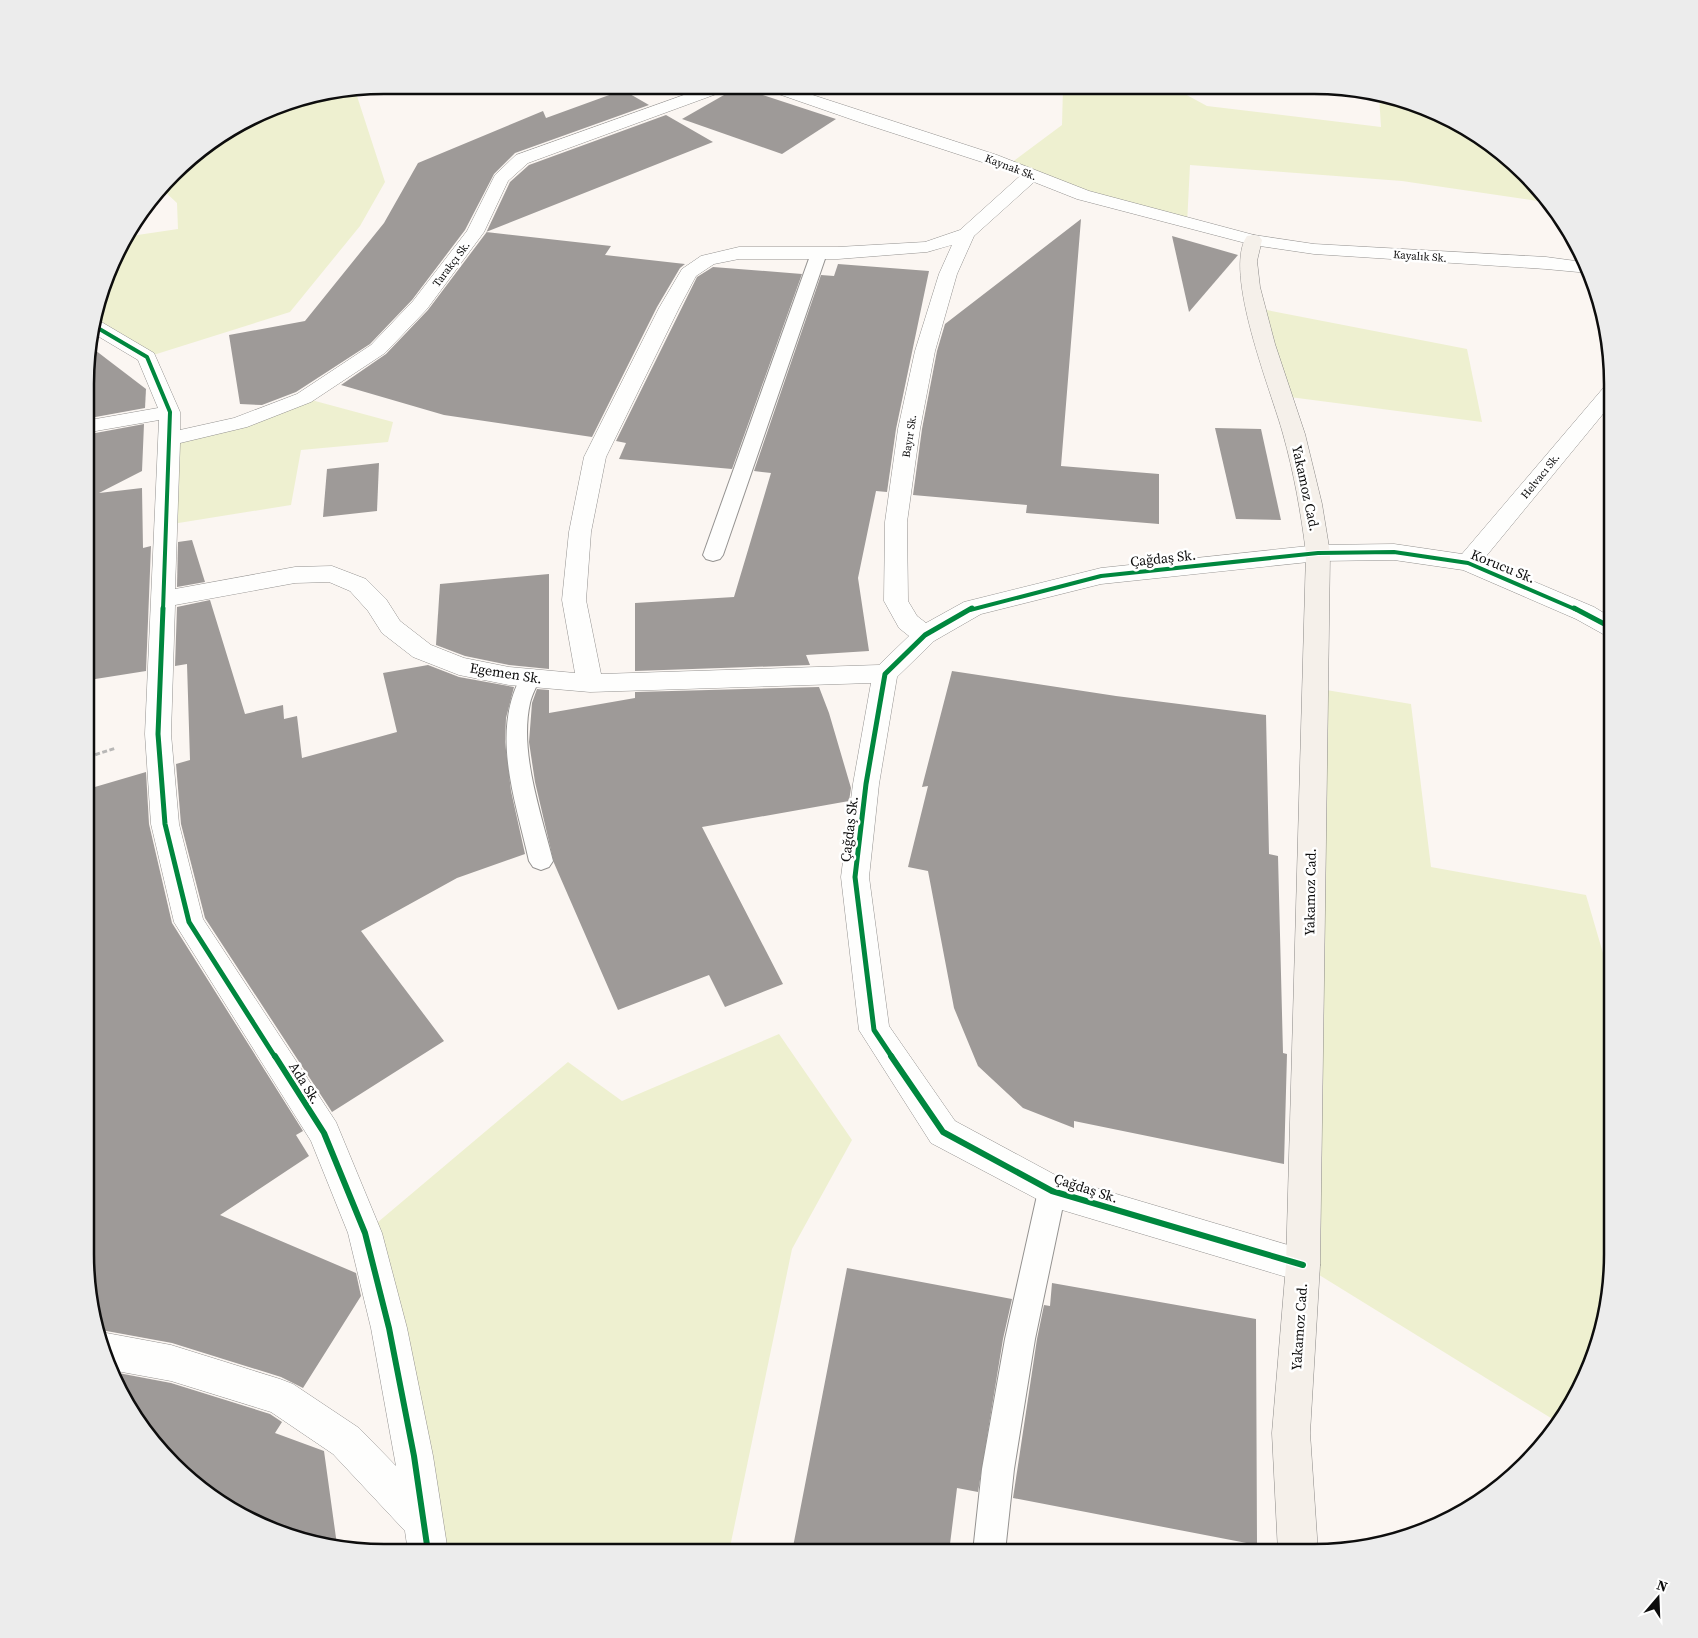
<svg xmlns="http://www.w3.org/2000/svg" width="1698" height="1638" font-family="'Source Serif 4',serif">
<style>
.green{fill:#eef0d0}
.building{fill:#9e9a98}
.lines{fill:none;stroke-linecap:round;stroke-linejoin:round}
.lane-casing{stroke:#949290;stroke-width:2}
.street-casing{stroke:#949290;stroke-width:1}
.secondary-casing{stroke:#8b8987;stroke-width:1}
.path{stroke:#b8b7b6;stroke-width:3;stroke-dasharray:5 2.5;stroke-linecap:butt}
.lane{fill:#fefefd;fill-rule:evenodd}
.street{fill:#fefefd;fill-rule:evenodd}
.secondary{fill:#f5f0ea;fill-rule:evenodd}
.cycleway-far2-casing{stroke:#fff;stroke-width:6}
.cycleway-far1-casing{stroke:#fff;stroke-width:8}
.cycleway-casing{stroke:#fff;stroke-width:9}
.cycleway-far2{stroke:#00873e;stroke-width:4}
.cycleway-far1{stroke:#00873e;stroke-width:5}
.cycleway{stroke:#00873e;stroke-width:6}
.labels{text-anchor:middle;stroke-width:5;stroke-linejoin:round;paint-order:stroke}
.far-street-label{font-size:11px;fill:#0d0d0d;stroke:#fff}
.street-label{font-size:14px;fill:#0d0d0d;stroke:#fff}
.rim{fill:none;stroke:#0d0d0d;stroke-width:2.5}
</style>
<rect width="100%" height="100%" fill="#fbf6f2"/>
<g class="green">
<polygon points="1063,87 1172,87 1207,106 1381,127 1379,96 1463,125 1552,203 1402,181 1190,165 1187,224 1007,166 1062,125"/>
<polygon points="355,90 385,182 360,226 290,312 147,357 91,324 124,237 178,229 177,203 162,189 187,159 288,101"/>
<polygon points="1256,308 1467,349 1482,422 1282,396"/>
<polygon points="304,398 393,422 388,442 301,450 291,505 166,525 169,439"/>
<polygon points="1314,688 1411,704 1431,867 1586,895 1612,984 1612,1273 1582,1387 1559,1423 1303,1265"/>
<polygon points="779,1034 852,1140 792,1249 729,1552 428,1552 365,1233 568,1062 622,1101"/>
</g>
<g class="building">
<polygon points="738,87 836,119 782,154 682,119"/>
<polygon points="623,90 649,105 515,153 494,174 465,230 412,300 370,344 296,392 262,405 240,404 229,335 305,321 384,223 418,163 543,111 546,118"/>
<polygon points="666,115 713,142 486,232 611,246 605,255 685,264 680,268 657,307 592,437 444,415 341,385 386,354 428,310 486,233 510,182 529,165"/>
<polygon points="1081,219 1061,466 1159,474 1159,524 1026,513 1027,505 913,495 922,429 937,351 945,324"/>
<polygon points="1172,236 1238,255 1189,312"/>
<polygon points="838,264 929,271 896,429 887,492 876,491 858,578 869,651 806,655 810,665 635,671 635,603 734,597 771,473 754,471 821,275 834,276"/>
<polygon points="713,267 802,274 732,469 619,459 626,443 616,441 697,277"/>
<polygon points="91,347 146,389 145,408 90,418"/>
<polygon points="144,424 142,471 99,493 142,488 143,548 151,546 146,671 89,680 90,434"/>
<polygon points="1215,428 1261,429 1281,520 1236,519"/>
<polygon points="379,463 377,511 323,517 327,469"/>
<polygon points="192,540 205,582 177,587 178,542"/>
<polygon points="549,574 549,669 509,665 465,656 436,645 440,584"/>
<polygon points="210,600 245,714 283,705 284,719 297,716 302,758 397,732 383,673 428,665 459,677 514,687 506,718 505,742 511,791 525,854 457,878 361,931 444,1041 332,1112 205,918 181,824 176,764 190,760 187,664 175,666 177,607"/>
<polygon points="952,671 1116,696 1266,715 1269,854 1278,856 1283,1053 1287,1054 1284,1164 1074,1121 1074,1128 1023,1108 978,1066 954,1008 928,871 908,867 928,786 922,787"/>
<polygon points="819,687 829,713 851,788 849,801 702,827 783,984 725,1007 709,975 618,1010 554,863 535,782 529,742 532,703 537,689 549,690 549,713 635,698 635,692"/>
<polygon points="146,772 149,824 172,923 303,1131 296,1135 309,1156 220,1215 356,1273 361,1296 303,1388 281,1377 172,1343 101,1330 97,1331 86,1273 88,789"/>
<polygon points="847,1268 1012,1299 1003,1339 978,1492 957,1488 949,1552 792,1552"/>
<polygon points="1052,1283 1256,1319 1257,1545 1013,1498 1037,1339 1044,1305 1050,1306"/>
<polygon points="113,1372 171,1383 270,1414 282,1422 275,1433 324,1451 337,1545 251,1522 187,1479 147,1436"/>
</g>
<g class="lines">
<g class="lane-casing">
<g id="lane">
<polygon points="819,248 824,250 827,253 723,555 720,559 713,561 706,559 703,555 811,253 814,250"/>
<path d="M 530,671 L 537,673 L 540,678 C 537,686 532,694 530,703 C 519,752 541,813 553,861 L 549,867 L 541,870 L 533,867 L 529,861 C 516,801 489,731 523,673 Z"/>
<polygon points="1052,1178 1062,1182 1066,1191 1035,1339 1014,1469 1005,1552 973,1552 982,1469 1005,1339 1038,1191 1042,1182"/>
</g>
</g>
<g class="street-casing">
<g id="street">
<polygon points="457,85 473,85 471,91 459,91"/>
<path d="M 709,86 L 732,86 L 730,89 L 528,163 L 508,181 L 484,232 L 427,309 L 385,353 L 311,402 L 247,427 L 180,443 L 175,589 L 295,567 L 332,566 L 366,579 L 386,599 L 400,621 L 431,645 L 464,658 L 509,667 L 575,673 L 562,600 L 569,532 L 584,457 L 659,308 L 682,269 L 701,256 L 739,247 L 838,247 L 925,242 L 960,230 L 1020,176 L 985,163 L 862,123 L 764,89 L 762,86 L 785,86 L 997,155 L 1089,191 L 1254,235 L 1314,244 L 1546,257 L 1583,262 L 1589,273 L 1546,269 L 1314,254 L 1253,245 L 1077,199 L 1034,182 L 974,236 L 957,274 L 935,351 L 920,429 L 907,522 L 908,601 L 917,616 L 926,623 L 964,602 L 1101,568 L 1318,545 L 1394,544 L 1462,554 L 1605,386 L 1612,384 L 1612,403 L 1483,560 L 1594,607 L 1612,618 L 1612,636 L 1603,634 L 1576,619 L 1463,570 L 1394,560 L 1318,561 L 1101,584 L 981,614 L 934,641 L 897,677 L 879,784 L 869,877 L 889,1026 L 955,1121 L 1059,1177 L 1315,1253 L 1320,1265 L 1315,1277 L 1303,1282 L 1052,1207 L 931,1143 L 859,1030 L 841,877 L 853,784 L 871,683 L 590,692 L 509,685 L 459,675 L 413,657 L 382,633 L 368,611 L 350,591 L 329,582 L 295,583 L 175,605 L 171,734 L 179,824 L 203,919 L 336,1122 L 382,1233 L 407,1328 L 433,1456 L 448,1552 L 408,1552 L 405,1531 L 333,1454 L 271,1412 L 171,1381 L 111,1370 L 101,1350 L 98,1333 L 101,1332 L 171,1345 L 280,1379 L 293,1384 L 359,1428 L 396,1466 L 371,1328 L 348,1233 L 311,1141 L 174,922 L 151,824 L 145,734 L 159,420 L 90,432 L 90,420 L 158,408 L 138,360 L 91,332 L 93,319 L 98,320 L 154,353 L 180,412 L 180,430 L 234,418 L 297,394 L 371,345 L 413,301 L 467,231 L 495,175 L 516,155 ZM 952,245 L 939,274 L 915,351 L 898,429 L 885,522 L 884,601 L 899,628 L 909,636 L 879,665 L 601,674 L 586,600 L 591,532 L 606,457 L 679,308 L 696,276 L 714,264 L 739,259 L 838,259 L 927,252 Z"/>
</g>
</g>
<g class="secondary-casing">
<path id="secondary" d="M 1253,235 L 1259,236 L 1262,240 L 1257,261 L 1260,287 L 1275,344 L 1305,434 L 1322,504 L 1330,553 L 1320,1265 L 1310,1433 L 1318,1552 L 1278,1552 L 1272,1433 L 1286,1265 L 1306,553 C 1301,513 1294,473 1283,434 C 1272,393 1222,271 1247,236 Z"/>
</g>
<polyline class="path" points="88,757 116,748"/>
<use href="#lane" class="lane"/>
<use href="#street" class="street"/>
<use href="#secondary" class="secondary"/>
<g class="cycleway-far2-casing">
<g id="cycleway-far2">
<polyline points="91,324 147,357 170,412 163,610"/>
<polyline points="970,610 1101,576 1318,553 1394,552 1468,563 1577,610"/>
</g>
</g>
<g class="cycleway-far1-casing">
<g id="cycleway-far1">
<polyline points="163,608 158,734 165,824 189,922 275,1057"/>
<polyline points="1574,608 1612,628"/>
<polyline points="892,1057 874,1030 855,877 866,784 885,674 925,635 972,608"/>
</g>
</g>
<g class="cycleway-casing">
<g id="cycleway">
<polyline points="275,1056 324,1133 365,1233 389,1328 414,1456 428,1552"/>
<polyline points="891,1056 943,1132 1052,1191 1303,1265"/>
</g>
</g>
<use href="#cycleway-far2" class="cycleway-far2"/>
<use href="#cycleway-far1" class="cycleway-far1"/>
<use href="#cycleway" class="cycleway"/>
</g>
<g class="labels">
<g class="far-street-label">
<text transform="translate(1011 167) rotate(21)" y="4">Kaynak Sk.</text>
<text transform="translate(1420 256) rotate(4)" y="4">Kayalık Sk.</text>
<text transform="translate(451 264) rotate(-53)" y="4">Tarakçı Sk.</text>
<text transform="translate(909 436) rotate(-81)" y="4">Bayır Sk.</text>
<text transform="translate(1540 476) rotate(-51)" y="4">Helvacı Sk.</text>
</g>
<g class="street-label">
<text transform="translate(1306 488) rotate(78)" y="5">Yakamoz Cad.</text>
<text transform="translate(1163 558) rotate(-6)" y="5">Çağdaş Sk.</text>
<text transform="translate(1503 566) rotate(22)" y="5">Korucu Sk.</text>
<text transform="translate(506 673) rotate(9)" y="5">Egemen Sk.</text>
<text transform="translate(849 829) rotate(-83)" y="5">Çağdaş Sk.</text>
<text transform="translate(1310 892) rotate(-89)" y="5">Yakamoz Cad.</text>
<text transform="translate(305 1083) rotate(58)" y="5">Ada Sk.</text>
<text transform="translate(1086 1188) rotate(18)" y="5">Çağdaş Sk.</text>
<text transform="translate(1299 1327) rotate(-86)" y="5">Yakamoz Cad.</text>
</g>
</g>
<path d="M0 0H1698V1638H0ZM384 94H1314A290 290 0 0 1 1604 384V1254A290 290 0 0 1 1314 1544H384A290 290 0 0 1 94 1254V384A290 290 0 0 1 384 94Z" fill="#ececec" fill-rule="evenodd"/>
<path class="rim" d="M384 94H1314A290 290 0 0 1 1604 384V1254A290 290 0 0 1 1314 1544H384A290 290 0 0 1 94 1254V384A290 290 0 0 1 384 94Z"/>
<g transform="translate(1658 1598) rotate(19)" stroke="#ffffff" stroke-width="4" paint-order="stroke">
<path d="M0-4L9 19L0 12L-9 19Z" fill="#0d0d0d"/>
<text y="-8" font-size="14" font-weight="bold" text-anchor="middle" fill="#0d0d0d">N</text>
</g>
</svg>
